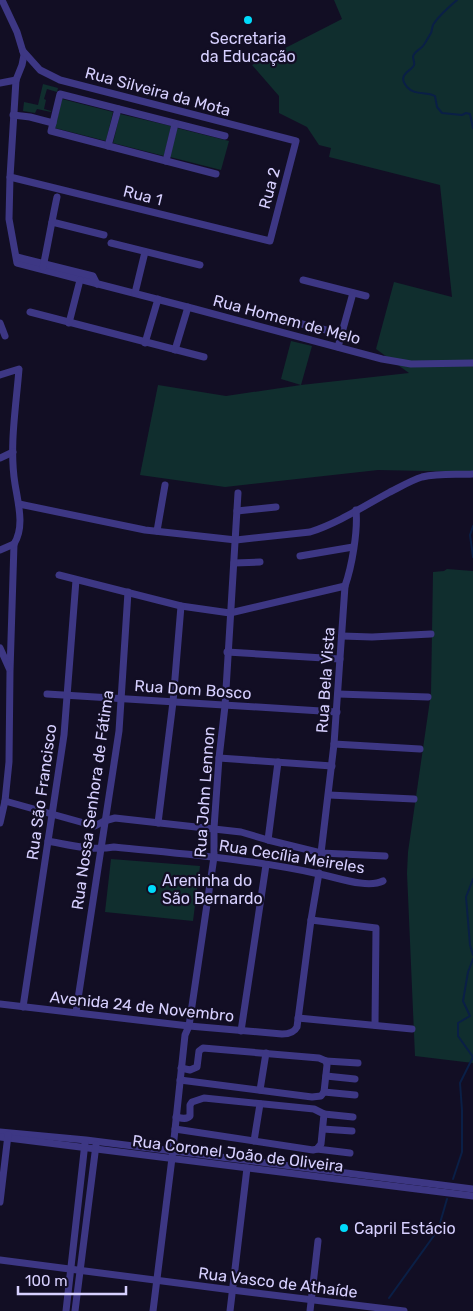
<svg xmlns="http://www.w3.org/2000/svg" width="473" height="1311" font-family="Rubik,sans-serif">
<style>
.green{fill:#102e2e}
.lines{fill:none;stroke-linecap:round;stroke-linejoin:round}
.stream{stroke:#0a1f46;stroke-width:2}
.minor{stroke:#3d3784;stroke-width:7}
.poi-dot{fill:#00dbfb;stroke:#120e24;stroke-width:2}
.labels{text-anchor:middle;stroke-width:4.5;stroke-linejoin:round;paint-order:stroke}
.poi-label{font-size:16px;fill:#d7d0ff;stroke:#120e24;text-anchor:start}
.street-label{font-size:16px;fill:#d7d0ff;stroke:#120e24}
</style>
<rect width="100%" height="100%" fill="#120e24"/>
<g class="green">
<polygon points="334,0 473,0 473,472 378,470 225,487 140,475 158,385 226,396 301,385 281,379 291,341 312,346 301,385 409,373 376,349 394,282 452,297 440,185 329,157 331,148 319,145 307,127 279,113 279,96 252,65 342,19"/>
<polygon points="43,84 58,88 57,92 47,89 44,99 46,100 44,109 51,111 51,112 37,109 35,113 23,111 24,102 38,105"/>
<polygon points="62,99 113,112 106,141 55,128"/>
<polygon points="120,114 171,126 164,156 113,143"/>
<polygon points="177,128 229,141 221,170 170,157"/>
<polygon points="447,569 473,571 473,1063 415,1056 407,873 408,852 431,693 433,572 444,571"/>
<polygon points="111,859 200,866 193,921 105,912"/>
</g>
<g class="lines">
<g class="stream">
<path d="M 457,0 C 450,6 437,18 433,25 C 432,28 432,30 431,33 C 429,36 426,42 423,46 C 420,50 414,51 413,57 C 413,59 415,63 414,65 C 412,71 396,74 407,87 C 415,96 426,91 435,96 L 437,107 L 442,113 L 462,115 L 466,113 L 470,114 L 473,128"/>
<polyline points="473,526 470,535 473,557"/>
<polyline points="473,879 466,897 470,945 473,955"/>
<polyline points="473,959 468,972 463,1001 470,1016 458,1023 458,1036 473,1057"/>
<polyline points="453,1179 462,1152 462,1110 460,1083 473,1057"/>
<polyline points="389,1298 438,1230 447,1199"/>
</g>
<g class="minor">
<polyline points="2,0 17,32 24,55 22,65 16,80 10,177 9,219 17,263 195,309 382,359 411,364 473,363"/>
<polyline points="0,83 16,80"/>
<polyline points="13,115 30,117 53,123 60,94 225,136"/>
<polyline points="53,123 51,131 216,174"/>
<polyline points="108,146 118,109"/>
<polyline points="166,161 175,124"/>
<polyline points="10,177 270,241 296,141 60,80 40,70 23,51"/>
<polyline points="52,222 104,235"/>
<polyline points="111,243 200,265"/>
<polyline points="17,257 93,276 97,284"/>
<path d="M 43,267 C 48,244 52,220 57,197"/>
<polyline points="303,280 366,296"/>
<polyline points="135,293 145,252"/>
<polyline points="30,312 204,357"/>
<polyline points="294,322 342,334"/>
<polyline points="0,323 5,336"/>
<polyline points="69,323 80,280"/>
<polyline points="145,343 158,299"/>
<polyline points="338,347 353,293"/>
<polyline points="175,350 188,307"/>
<path d="M 0,375 L 19,369 C 16,407 9,447 15,484 C 18,503 25,527 14,544 L 10,671 L 9,762 L 5,801 L 0,823"/>
<polyline points="0,458 13,452"/>
<path d="M 19,504 L 145,530 L 236,540 L 310,532 C 338,523 364,506 390,492 C 400,487 412,480 422,477 C 439,473 456,475 473,474"/>
<polyline points="237,511 276,507"/>
<polyline points="157,531 165,485"/>
<polyline points="0,550 14,544"/>
<polyline points="300,556 353,547"/>
<polyline points="234,563 260,562"/>
<polyline points="59,575 181,606 230,613 345,586"/>
<polyline points="342,636 372,637 431,634"/>
<polyline points="0,648 9,668"/>
<polyline points="227,652 340,659"/>
<polyline points="47,694 337,712"/>
<polyline points="338,694 428,697"/>
<polyline points="334,744 420,749"/>
<polyline points="219,758 332,766"/>
<polyline points="329,795 414,799"/>
<polyline points="5,801 95,826 104,821 115,818 241,832 268,840 321,853 385,856"/>
<polyline points="158,823 173,702 181,606"/>
<polyline points="268,840 278,762"/>
<path d="M 48,841 C 70,845 91,851 114,847 C 182,854 252,859 319,874 C 336,877 367,889 383,881"/>
<path d="M 321,853 L 334,744 L 345,586 C 352,566 358,531 356,510"/>
<polyline points="311,920 376,928 375,1025"/>
<path d="M 0,1004 L 189,1026 L 282,1034 C 288,1034 294,1033 297,1027 L 311,920 L 319,873"/>
<polyline points="23,1007 64,735 76,580"/>
<polyline points="76,1012 119,731 128,592"/>
<polyline points="298,1018 412,1029"/>
<polyline points="241,1031 266,865"/>
<polyline points="326,1061 358,1063"/>
<polyline points="326,1076 355,1079"/>
<polyline points="180,1080 312,1097 321,1096 324,1092 327,1065 326,1061 319,1058 203,1048 199,1051 197,1067 190,1070 181,1068"/>
<polyline points="260,1090 266,1053"/>
<polyline points="324,1092 355,1095"/>
<polyline points="324,1114 353,1117"/>
<path d="M 175,1129 L 313,1150 L 317,1149 L 321,1144 L 324,1114 L 314,1109 L 204,1098 L 192,1102 L 190,1105 L 190,1116 C 186,1120 181,1118 176,1117"/>
<polyline points="323,1129 352,1131"/>
<polyline points="0,1132 86,1140 473,1189"/>
<polyline points="0,1137 473,1196"/>
<polyline points="254,1141 260,1104"/>
<polyline points="317,1149 350,1153"/>
<polyline points="0,1202 8,1135"/>
<polyline points="0,1260 232,1290 404,1311"/>
<polyline points="66,1311 85,1143"/>
<polyline points="75,1311 96,1145"/>
<polyline points="153,1311 172,1158 185,1035 189,1026 214,857 214,828 219,758 225,706 238,493"/>
<polyline points="230,1311 247,1168"/>
<polyline points="310,1311 318,1241"/>
</g>
</g>
<g class="poi-dot">
<circle cx="248" cy="20" r="5"/>
<circle cx="152" cy="889" r="5"/>
<circle cx="344" cy="1228" r="5"/>
</g>
<g class="labels">
<g class="poi-label">
<text x="248" y="44" text-anchor="middle">Secretaria<tspan x="248" dy="18">da Educação</tspan></text>
<text x="162" y="886">Areninha do<tspan x="162" dy="18">São Bernardo</tspan></text>
<text x="354" y="1234">Capril Estácio</text>
</g>
<g class="street-label">
<text transform="translate(158 91) rotate(15)" y="6">Rua Silveira da Mota</text>
<text transform="translate(269 188) rotate(-75)" y="6">Rua 2</text>
<text transform="translate(143 195) rotate(14)" y="6">Rua 1</text>
<text transform="translate(287 319) rotate(15)" y="6">Rua Homem de Melo</text>
<text transform="translate(325 680) rotate(-86)" y="6">Rua Bela Vista</text>
<text transform="translate(193 689) rotate(4)" y="6">Rua Dom Bosco</text>
<text transform="translate(41 792) rotate(-82)" y="6">Rua São Francisco</text>
<text transform="translate(204 792) rotate(-86)" y="6">Rua John Lennon</text>
<text transform="translate(92 800) rotate(-82)" y="6">Rua Nossa Senhora de Fátima</text>
<text transform="translate(292 856) rotate(9)" y="6">Rua Cecília Meireles</text>
<text transform="translate(142 1006) rotate(6)" y="6">Avenida 24 de Novembro</text>
<text transform="translate(238 1153) rotate(7)" y="6">Rua Coronel João de Oliveira</text>
<text transform="translate(278 1282) rotate(7)" y="6">Rua Vasco de Athaíde</text>
</g>
</g>
<path d="M18 1286v8h108v-8" fill="none" stroke="#d7d0ff" stroke-width="2.5"/>
<text x="25" y="1286" font-size="15" fill="#d7d0ff" stroke="#120e24" stroke-width="4" paint-order="stroke">100 m</text>
</svg>
